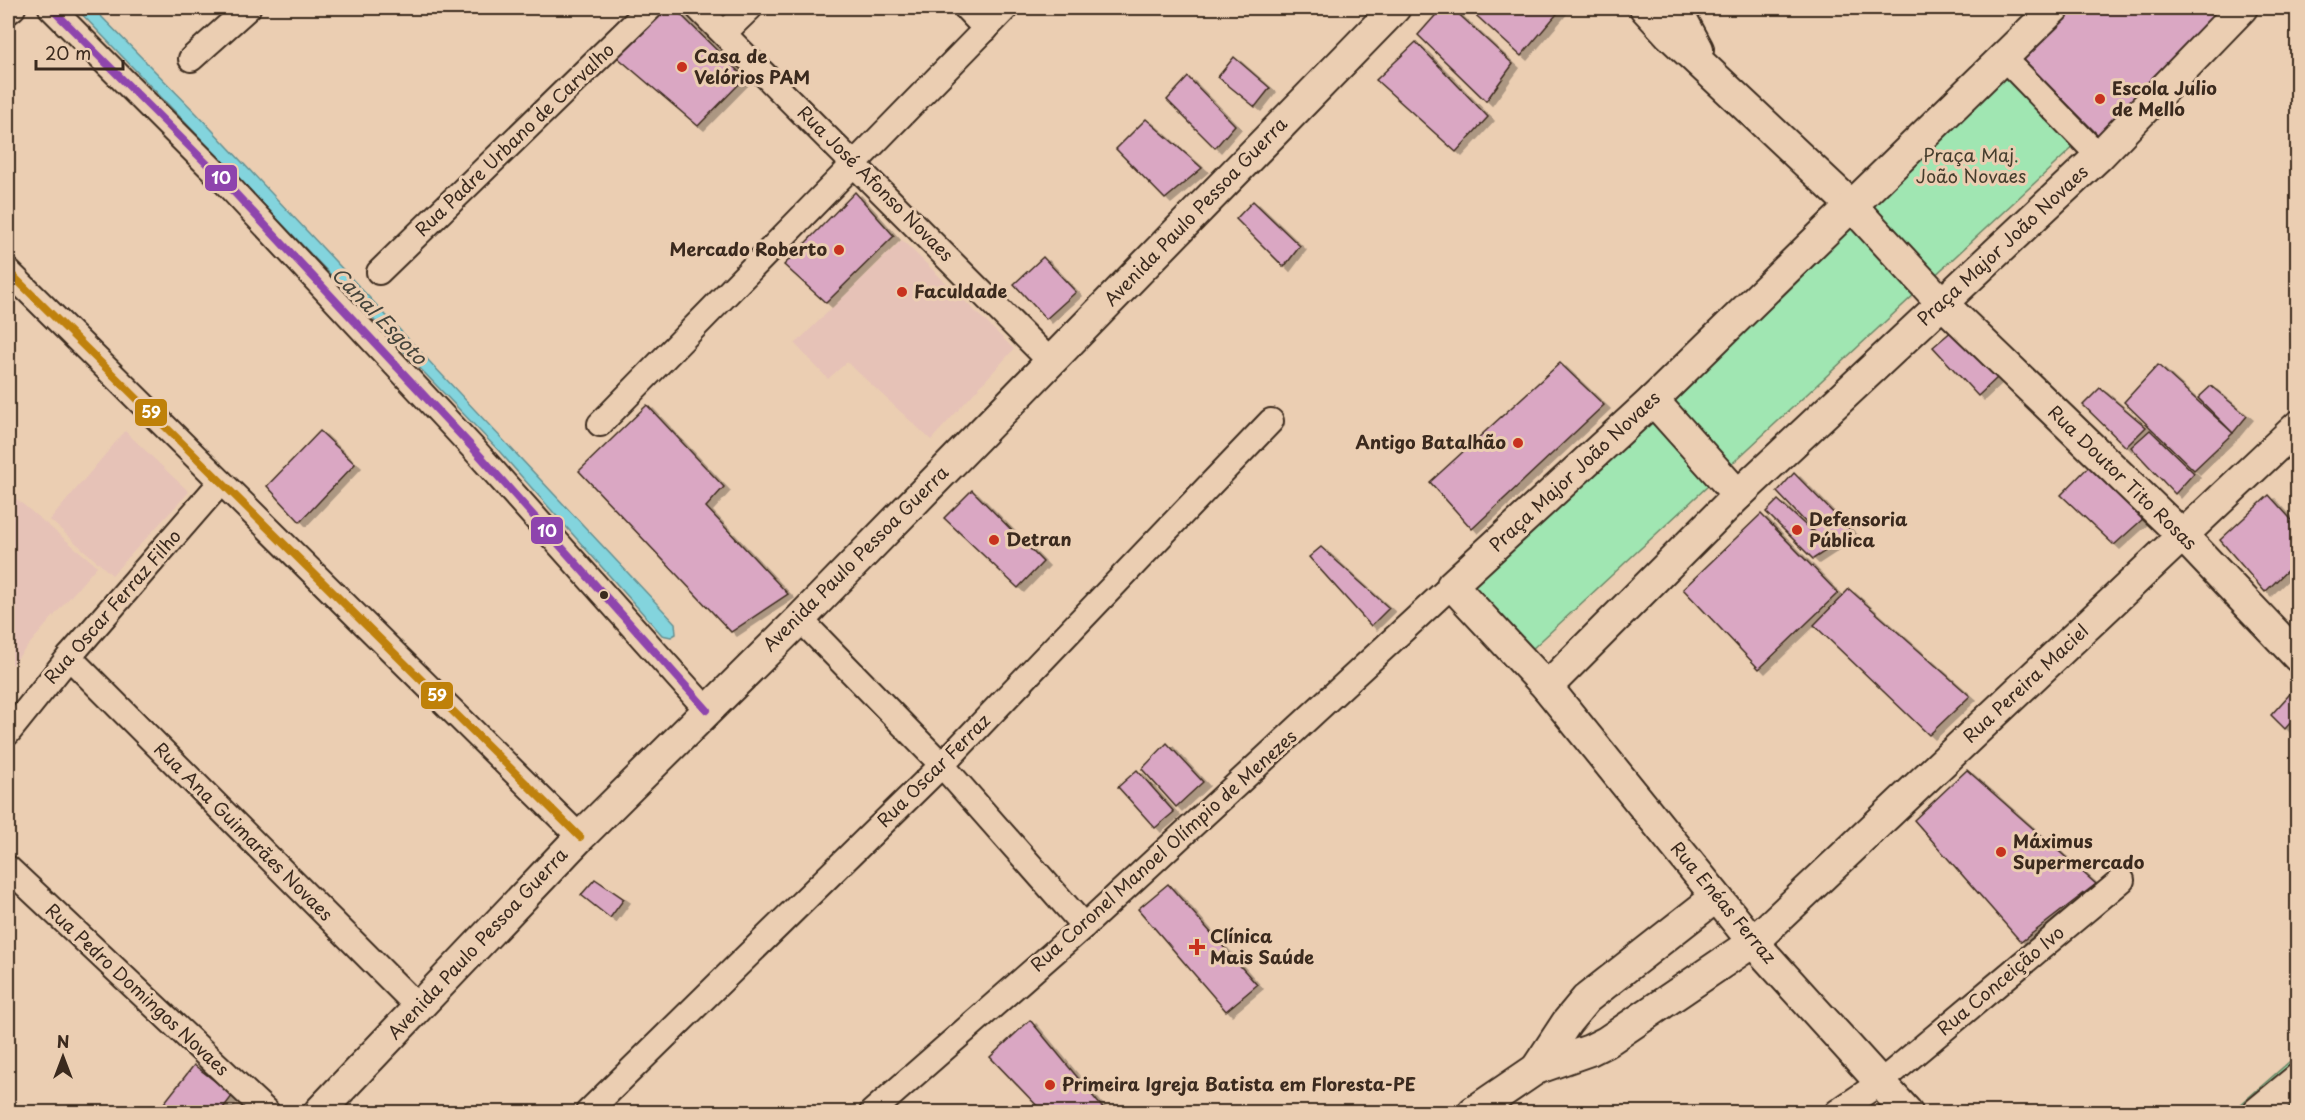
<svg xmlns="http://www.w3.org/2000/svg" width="2305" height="1120" font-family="'Playpen Sans',sans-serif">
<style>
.built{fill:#e6c2b7}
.green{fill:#a0e6b2;stroke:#6e8868;stroke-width:1.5}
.water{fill:#83d4dd;stroke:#669091;stroke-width:1.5}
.building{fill:#daa7c3;stroke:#3b2a1e;stroke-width:1.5;filter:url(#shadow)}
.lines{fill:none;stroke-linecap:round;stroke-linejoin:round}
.minor-casing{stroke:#3b2a1e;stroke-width:28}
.tertiary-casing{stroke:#3b2a1e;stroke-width:34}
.minor{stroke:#ebceb2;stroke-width:24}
.tertiary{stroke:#ebceb2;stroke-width:30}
.bus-1-casing{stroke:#ebceb2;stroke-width:12}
.bus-2-casing{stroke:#ebceb2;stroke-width:12}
.bus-1{stroke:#8e44ad;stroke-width:8}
.bus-2{stroke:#bf8109;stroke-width:8}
.poi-dot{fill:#c8321e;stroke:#ebceb2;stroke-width:2}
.bus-dot{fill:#3b2a1e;stroke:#ebceb2;stroke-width:2}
.labels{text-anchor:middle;stroke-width:6;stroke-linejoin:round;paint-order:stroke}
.poi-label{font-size:18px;font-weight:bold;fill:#3b2a1e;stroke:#ebceb2;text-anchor:start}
.street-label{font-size:18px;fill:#3b2a1e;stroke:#ebceb2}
.park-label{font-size:18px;fill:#453d2d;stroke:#ebceb2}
.water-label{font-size:20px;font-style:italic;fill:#46443b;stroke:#ebceb2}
.line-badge{stroke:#ebceb2;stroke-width:2}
.badge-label{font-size:16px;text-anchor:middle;font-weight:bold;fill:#fff}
</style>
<defs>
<filter id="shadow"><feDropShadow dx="6" dy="4" stdDeviation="0" flood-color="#0004"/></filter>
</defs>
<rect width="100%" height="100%" fill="#ebceb2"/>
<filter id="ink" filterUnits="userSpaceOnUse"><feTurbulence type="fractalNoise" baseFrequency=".0167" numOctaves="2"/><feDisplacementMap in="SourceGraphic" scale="12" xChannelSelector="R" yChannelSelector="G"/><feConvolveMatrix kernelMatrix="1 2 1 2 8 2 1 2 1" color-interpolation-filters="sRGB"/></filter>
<g filter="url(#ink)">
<g class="built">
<polygon points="902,240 1014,349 931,440 847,362 828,379 795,344"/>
<polygon points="125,431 189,492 112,575 50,520"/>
<polygon points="8,492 97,566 8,669"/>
</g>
<g class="green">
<polygon points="2004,58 2081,140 1530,651 1466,577"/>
<polygon points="2297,1055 2297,1112 2232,1112"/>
</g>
<polygon class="water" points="76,8 93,8 197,114 675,623 676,634 671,637 662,635 499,451"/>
<g class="building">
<polygon points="665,8 674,8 745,78 698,126 617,57"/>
<polygon points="1442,8 1452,8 1513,64 1486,101 1418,35"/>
<polygon points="1468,8 1562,8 1521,56"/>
<polygon points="2073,8 2232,8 2100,137 2023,60"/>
<polygon points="1416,42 1488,117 1456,152 1376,80"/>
<polygon points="1234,57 1270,88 1255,107 1218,77"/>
<polygon points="1188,77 1235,125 1215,148 1167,100"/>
<polygon points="1146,119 1202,168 1165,199 1116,149"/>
<polygon points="855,192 894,236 826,303 784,265"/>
<polygon points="1253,201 1300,246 1284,267 1236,219"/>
<polygon points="1043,257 1076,292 1046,319 1014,284"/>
<polygon points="1953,330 1997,378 1978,396 1933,347"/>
<polygon points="1560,363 1604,405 1472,529 1430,482"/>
<polygon points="2158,365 2233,433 2194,470 2124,402"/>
<polygon points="2211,386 2247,416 2233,433 2198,398"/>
<polygon points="2100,388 2146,427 2126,447 2083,405"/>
<polygon points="647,405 724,487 706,507 788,594 731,632 579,471"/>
<polygon points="2150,430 2194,473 2175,494 2131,447"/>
<polygon points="320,431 355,464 300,522 267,486"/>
<polygon points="2092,463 2144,518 2114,545 2061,495"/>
<polygon points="1794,473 1851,531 1830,548 1777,492"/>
<polygon points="972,490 1043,562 1018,588 944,518"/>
<polygon points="2269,495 2298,527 2298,560 2265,592 2220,540"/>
<polygon points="1778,500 1830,548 1813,559 1766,512"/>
<polygon points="1761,514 1838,593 1759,669 1683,589"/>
<polygon points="1321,547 1389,608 1371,626 1309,557"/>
<polygon points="1849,589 1970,696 1929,735 1814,625"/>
<polygon points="2298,685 2298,714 2285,729 2271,715"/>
<polygon points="1167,743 1203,782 1176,807 1142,769"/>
<polygon points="1137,770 1174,812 1155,828 1118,787"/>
<polygon points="1967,770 2096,884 2021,942 1914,820"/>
<polygon points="595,879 624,899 610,918 581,895"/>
<polygon points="1168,884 1257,985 1226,1011 1138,909"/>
<polygon points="1030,1020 1106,1112 1043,1112 990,1057"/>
<polygon points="194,1065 233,1095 220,1112 157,1112"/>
</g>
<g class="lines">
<g class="minor-casing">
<g id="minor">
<polyline points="51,8 220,177 472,447 707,710"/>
<polyline points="698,8 1050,361"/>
<polyline points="966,8 986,29"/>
<polyline points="8,12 13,8"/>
<polyline points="724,33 750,8"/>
<polyline points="2004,58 2099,156"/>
<polyline points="191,59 248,8"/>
<polyline points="8,271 580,837"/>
<polyline points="379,272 650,8"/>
<polyline points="600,424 1006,8"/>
<polyline points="800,619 942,765 1084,926"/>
<polyline points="69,657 418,1007"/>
<polyline points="8,733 69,657 221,482"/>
<polyline points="8,868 267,1112"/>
<polyline points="588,1112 942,765 1271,421"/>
<polyline points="872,1112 1084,926 1452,585"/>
<polyline points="1837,1112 1881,1082 2122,880"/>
</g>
</g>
<g class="tertiary-casing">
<g id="tertiary">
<polyline points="1645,8 1669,34 1852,206 1942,303 2183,536 2298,657"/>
<polyline points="1676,8 1698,49"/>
<polyline points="1653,400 1738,495"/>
<polyline points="1547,687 1738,495 2099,156 2242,8"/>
<polyline points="1536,1069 1567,1022 1586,999 1716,897"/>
<polyline points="319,1112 580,837 800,619 1395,8"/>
<polyline points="1473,1112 1536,1069 1590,1050 1606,1042 1753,942 2298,426"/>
<polyline points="1907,1112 1753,942 1547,687 1452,585 1653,400 2054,8"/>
<polyline points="2258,1112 2298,1079"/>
</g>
</g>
<use href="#minor" class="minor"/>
<use href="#tertiary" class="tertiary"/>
<g class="bus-1-casing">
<polyline id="bus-1" points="51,8 220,177 472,447 707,710"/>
</g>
<g class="bus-2-casing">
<polyline id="bus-2" points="8,271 580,837"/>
</g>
<use href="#bus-1" class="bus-1"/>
<use href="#bus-2" class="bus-2"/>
</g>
</g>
<g class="poi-dot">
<circle cx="682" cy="67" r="6"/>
<circle cx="2100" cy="99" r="6"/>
<circle cx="839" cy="250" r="6"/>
<circle cx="902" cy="292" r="6"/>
<circle cx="1518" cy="443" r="6"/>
<circle cx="1797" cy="530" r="6"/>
<circle cx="994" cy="540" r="6"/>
<circle cx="2001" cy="852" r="6"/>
<path d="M1194 938h6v6h6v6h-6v6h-6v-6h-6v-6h6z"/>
<circle cx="1050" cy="1085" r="6"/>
</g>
<circle class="bus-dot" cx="604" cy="595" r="5"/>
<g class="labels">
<g class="poi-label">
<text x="694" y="63">Casa de<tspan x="694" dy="21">Velórios PAM</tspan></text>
<text x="2112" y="95">Escola Julio<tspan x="2112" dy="21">de Mello</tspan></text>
<text x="827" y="256" text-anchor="end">Mercado Roberto</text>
<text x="914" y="298">Faculdade</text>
<text x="1506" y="449" text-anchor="end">Antigo Batalhão</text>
<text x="1809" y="526">Defensoria<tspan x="1809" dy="21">Pública</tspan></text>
<text x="1006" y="546">Detran</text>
<text x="2013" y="848">Máximus<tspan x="2013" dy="21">Supermercado</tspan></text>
<text x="1210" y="943">Clínica<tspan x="1210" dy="21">Mais Saúde</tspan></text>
<text x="1062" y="1091">Primeira Igreja Batista em Floresta-PE</text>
</g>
<g class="street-label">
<text transform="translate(515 140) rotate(-44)" y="6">Rua Padre Urbano de Carvalho</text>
<text transform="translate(875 184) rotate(45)" y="6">Rua José Afonso Novaes</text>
<text transform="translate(1196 212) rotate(-46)" y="6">Avenida Paulo Pessoa Guerra</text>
<text transform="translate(2003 246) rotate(-43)" y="6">Praça Major João Novaes</text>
<text transform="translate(1575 472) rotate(-43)" y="6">Praça Major João Novaes</text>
<text transform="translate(2122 478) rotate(44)" y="6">Rua Doutor Tito Rosas</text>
<text transform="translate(856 559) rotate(-45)" y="6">Avenida Paulo Pessoa Guerra</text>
<text transform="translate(113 607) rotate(-49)" y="6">Rua Oscar Ferraz Filho</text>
<text transform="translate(2026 684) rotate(-43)" y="6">Rua Pereira Maciel</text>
<text transform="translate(934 771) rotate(-45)" y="6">Rua Oscar Ferraz</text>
<text transform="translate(243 832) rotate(45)" y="6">Rua Ana Guimarães Novaes</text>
<text transform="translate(1164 851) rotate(-42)" y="6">Rua Coronel Manoel Olímpio de Menezes</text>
<text transform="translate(1723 903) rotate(50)" y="6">Rua Enéas Ferraz</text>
<text transform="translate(478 944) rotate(-47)" y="6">Avenida Paulo Pessoa Guerra</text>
<text transform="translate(2001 981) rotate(-40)" y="6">Rua Conceição Ivo</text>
<text transform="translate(137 990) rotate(43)" y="6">Rua Pedro Domingos Novaes</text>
</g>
<g class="park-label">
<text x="1971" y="162">Praça Maj.<tspan x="1971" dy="21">João Novaes</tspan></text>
</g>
<g class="water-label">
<text transform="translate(379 316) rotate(46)" y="7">Canal Esgoto</text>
</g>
</g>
<g class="line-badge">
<rect x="204" y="164" width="34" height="28" rx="6" fill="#8e44ad"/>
<rect x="134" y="398" width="34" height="29" rx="6" fill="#bf8109"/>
<rect x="530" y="516" width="34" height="29" rx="6" fill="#8e44ad"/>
<rect x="420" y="681" width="34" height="29" rx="6" fill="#bf8109"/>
</g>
<g class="badge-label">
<text x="221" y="184">10</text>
<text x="151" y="418">59</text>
<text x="547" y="537">10</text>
<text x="437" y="701">59</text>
</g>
<rect width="2305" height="1120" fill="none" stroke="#ebceb2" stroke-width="30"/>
<rect x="15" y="15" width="2275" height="1090" fill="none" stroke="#3b2a1e" stroke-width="2" filter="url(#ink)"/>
<g transform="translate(63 1057)" stroke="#ebceb2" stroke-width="4.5" paint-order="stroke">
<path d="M0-4.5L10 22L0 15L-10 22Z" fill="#3b2a1e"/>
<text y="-9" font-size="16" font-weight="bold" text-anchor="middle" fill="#3b2a1e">N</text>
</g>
<path d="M36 60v9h87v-9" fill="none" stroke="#3b2a1e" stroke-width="3"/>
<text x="45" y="60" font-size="18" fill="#3b2a1e" stroke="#ebceb2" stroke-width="4.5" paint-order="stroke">20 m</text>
</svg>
